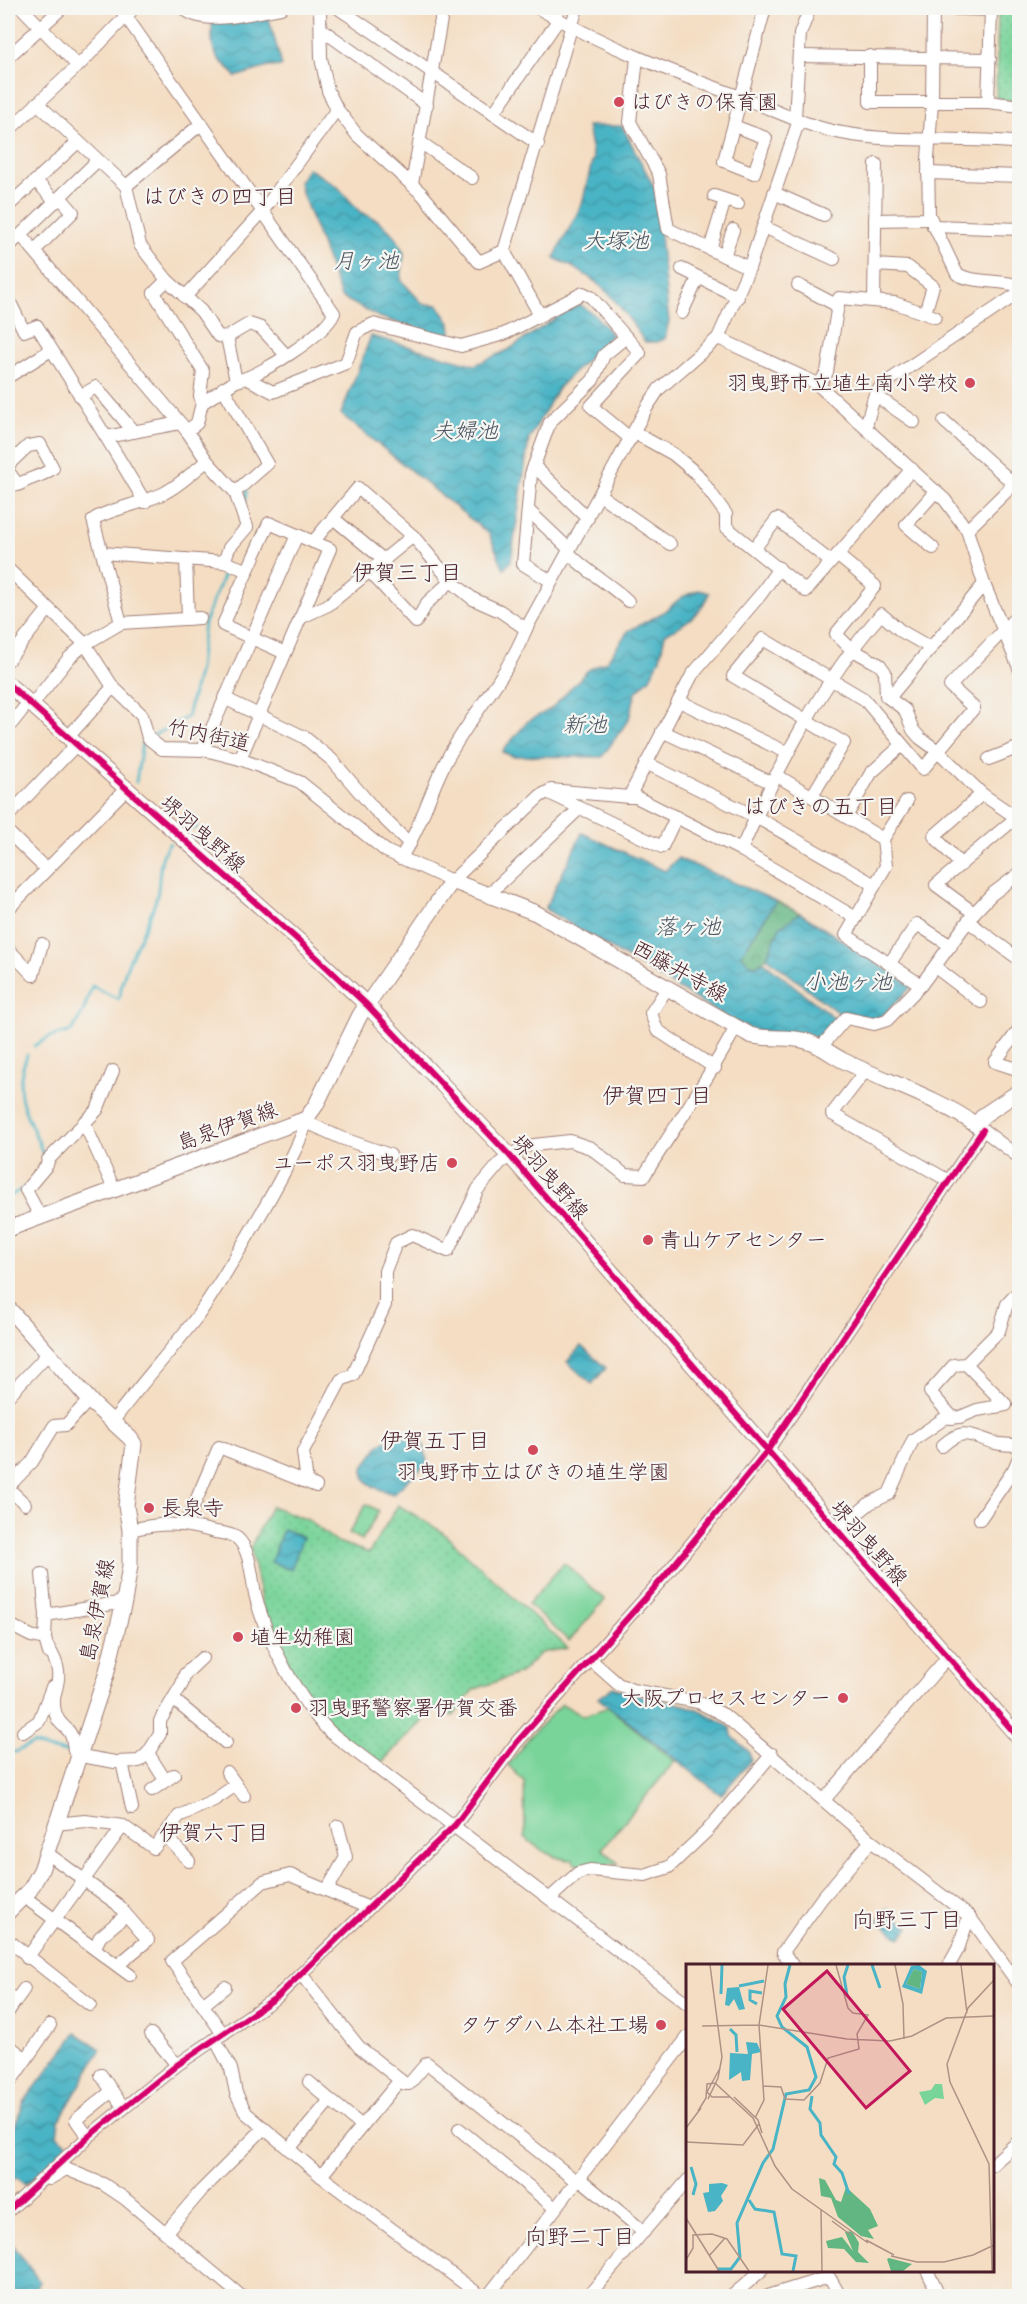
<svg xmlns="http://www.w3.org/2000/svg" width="1027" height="2304" font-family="Delius,'Klee One',sans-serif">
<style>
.green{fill:#79d49a;stroke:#627a62;stroke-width:1.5}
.forest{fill:url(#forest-crowns);stroke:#566a56;stroke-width:1.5}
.park{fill:url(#park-dots);stroke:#627a62;stroke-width:1.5}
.water{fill:url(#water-waves);stroke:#496a78;stroke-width:1.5}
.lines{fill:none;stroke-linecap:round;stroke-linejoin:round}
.stream{stroke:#48b4c5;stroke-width:3}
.minor-casing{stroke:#9f7e76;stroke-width:14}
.major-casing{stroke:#9f7e76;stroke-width:17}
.minor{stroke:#fff;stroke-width:12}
.major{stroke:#fff;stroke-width:15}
.cycleway-casing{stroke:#f6f6f2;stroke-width:10}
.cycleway{stroke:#d6006c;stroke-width:6}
.poi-dot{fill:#d1495b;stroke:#f6f6f2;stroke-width:2}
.labels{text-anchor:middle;stroke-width:4.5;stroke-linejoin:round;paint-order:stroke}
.poi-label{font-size:21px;fill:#4a1f2b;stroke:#f6f6f2;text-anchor:start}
.street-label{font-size:21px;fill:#4a1f2b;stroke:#f6f6f2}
.neighbourhood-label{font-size:22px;fill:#4a1f2b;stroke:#f6f6f2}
.water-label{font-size:22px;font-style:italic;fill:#495361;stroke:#f6f6f2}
.inset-river{fill:none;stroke:#48b4c5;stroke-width:3}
.inset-road{fill:none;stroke:#b09186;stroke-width:1.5}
.view{fill:#c2185b;fill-opacity:0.15;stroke:#c2185b;stroke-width:3}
.inset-edge{fill:none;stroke:#4a1f2b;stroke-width:3}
</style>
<defs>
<pattern id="forest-crowns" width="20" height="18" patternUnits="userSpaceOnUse" patternTransform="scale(1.5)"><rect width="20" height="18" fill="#62b682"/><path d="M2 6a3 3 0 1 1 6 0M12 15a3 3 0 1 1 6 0" fill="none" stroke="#53936b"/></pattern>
<pattern id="park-dots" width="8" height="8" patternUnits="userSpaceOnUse" patternTransform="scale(1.5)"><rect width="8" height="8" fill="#79d49a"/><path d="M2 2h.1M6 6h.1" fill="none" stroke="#6ab685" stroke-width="1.8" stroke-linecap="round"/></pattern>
<pattern id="water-waves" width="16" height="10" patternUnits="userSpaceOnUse" patternTransform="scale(1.5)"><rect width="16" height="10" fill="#48b4c5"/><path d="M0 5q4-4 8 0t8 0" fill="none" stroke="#3e92a0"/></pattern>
</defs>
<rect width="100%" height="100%" fill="#f6f6f2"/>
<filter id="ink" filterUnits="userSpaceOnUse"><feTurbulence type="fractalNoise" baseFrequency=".0167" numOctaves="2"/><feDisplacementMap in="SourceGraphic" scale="12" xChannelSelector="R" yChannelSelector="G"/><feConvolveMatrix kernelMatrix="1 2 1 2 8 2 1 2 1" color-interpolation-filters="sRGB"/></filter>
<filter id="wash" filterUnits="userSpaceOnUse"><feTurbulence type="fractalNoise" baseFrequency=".008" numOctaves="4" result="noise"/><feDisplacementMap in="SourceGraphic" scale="24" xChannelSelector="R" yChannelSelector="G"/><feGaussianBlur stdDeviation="1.35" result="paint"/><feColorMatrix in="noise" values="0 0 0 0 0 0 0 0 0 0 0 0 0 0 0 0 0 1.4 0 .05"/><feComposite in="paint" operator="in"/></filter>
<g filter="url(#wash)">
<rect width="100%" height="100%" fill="#f4ddc2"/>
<g class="green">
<polygon points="366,1504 379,1511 362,1540 349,1533"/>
<polygon points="564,1563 605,1600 569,1641 528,1604"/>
<path d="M 562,1704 L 583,1716 L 608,1707 L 675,1761 L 602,1849 L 619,1864 L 575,1864 L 573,1860 C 555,1860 537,1849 525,1837 L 524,1781 L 508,1765 L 531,1735 Z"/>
</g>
<polygon class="forest" points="776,901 800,913 780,927 767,957 758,965 750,964 741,955"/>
<g class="park">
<polygon points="1014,8 1019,8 1019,102 996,98 998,13"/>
<polygon points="398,1505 441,1531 568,1648 541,1653 520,1673 473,1690 453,1716 435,1709 379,1765 333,1731 304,1698 263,1609 250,1548 271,1506 308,1520 335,1541 369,1553"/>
</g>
<g class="water">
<path d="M 268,15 L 282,66 L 268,67 L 235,77 C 232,68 224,66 218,58 C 209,45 213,32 212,20 Z"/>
<path d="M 587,126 L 622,126 L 655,189 L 669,321 L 665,339 L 656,342 L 645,342 C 616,300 603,279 554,258 L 582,204 L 593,158 Z"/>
<polygon points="308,168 338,187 360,212 379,221 396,237 404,253 401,280 423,304 438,305 450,323 452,340 379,317 341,297 302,193 299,182"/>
<polygon points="578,303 596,316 612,335 559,387 529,439 511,561 504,569 489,534 341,414 371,336 475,365 508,350"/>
<path d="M 699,590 L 709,593 C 701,615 685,624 665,634 L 660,658 L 650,678 L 636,692 L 629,719 L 602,757 L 512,756 L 502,752 L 528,721 L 551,709 L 588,670 L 607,661 L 628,631 L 662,613 L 682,597 Z"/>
<polygon points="582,833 665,871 678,858 776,901 741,955 750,964 758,965 764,962 836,1019 821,1038 749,1031 545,909"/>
<polygon points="800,913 912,986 882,1016 873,1020 842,1016 767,957 780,927"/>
<polygon points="581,1346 606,1368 592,1384 567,1362"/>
<path d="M 398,1435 L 424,1445 L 427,1463 L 393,1494 C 379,1489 362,1486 363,1468 L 380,1444 Z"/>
<polygon points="283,1529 303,1537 291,1570 271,1562"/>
<path d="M 613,1687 C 639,1698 667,1699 694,1708 C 707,1712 719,1721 731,1728 L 732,1736 L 749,1752 L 751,1760 L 721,1795 L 598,1698 Z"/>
<polygon points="887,1909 909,1927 900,1938 878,1920"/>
<polygon points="76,2033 101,2049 59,2121 57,2135 71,2146 36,2177 25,2184 16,2177 8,2185 8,2144 24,2102"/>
<polygon points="8,2238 40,2282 31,2296 8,2296"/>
</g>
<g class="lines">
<g class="stream">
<polyline points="245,503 247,490"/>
<polyline points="151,737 187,717 199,669 204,623 227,567"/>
<polyline points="136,782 142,743 146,740"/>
<polyline points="191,829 197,827"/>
<path d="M 34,1046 L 50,1037 L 72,1031 L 83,1012 L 92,986 L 118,999 L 120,996 C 123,960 148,930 157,896 C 161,877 157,858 170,843"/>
<path d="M 27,1055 C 9,1102 31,1115 44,1157"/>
<polyline points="8,1197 24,1188"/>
<polyline points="8,1752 15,1752 33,1744 51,1750 70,1752"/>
</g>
</g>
</g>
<g filter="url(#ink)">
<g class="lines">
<g class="minor-casing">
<g id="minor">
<polyline points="22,8 78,66"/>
<path d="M 120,8 L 334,313 C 326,334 259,377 236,381"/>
<path d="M 183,8 C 205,28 254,12 281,8"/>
<polyline points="320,8 321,58 328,91 337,109 357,135 422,194 479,262 504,251"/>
<polyline points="338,8 538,144"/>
<path d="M 538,8 C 604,46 672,72 743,98 C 775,110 808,127 842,133 C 899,144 961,136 1020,143"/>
<path d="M 933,8 L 932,103 L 928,159 L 929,215 L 957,274 C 976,284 1000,279 1020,286"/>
<polyline points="934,8 991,10 988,102"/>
<polyline points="321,29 427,105"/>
<polyline points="799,56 990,59"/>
<polyline points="870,56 870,102 988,102 1020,106"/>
<polyline points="8,57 62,8"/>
<polyline points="637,58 630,122 659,174 668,229 749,268"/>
<polyline points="37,103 126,186 140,245 167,280 201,311 218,336 227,337 249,324 261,328 286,355"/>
<polyline points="8,114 14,125"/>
<polyline points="493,114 559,19"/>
<polyline points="795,118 800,34 810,8"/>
<polyline points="734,126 766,138 754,173 724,161 765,8"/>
<polyline points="8,131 82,62 134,8"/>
<polyline points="420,142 472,178"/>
<polyline points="928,173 1020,176"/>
<polyline points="36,181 56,202"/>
<polyline points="412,184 443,8"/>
<polyline points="126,186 201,124"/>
<polyline points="774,193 824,215"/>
<polyline points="714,196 738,204"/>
<polyline points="8,206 78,142"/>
<polyline points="875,220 931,219"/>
<polyline points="933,226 1020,229"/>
<polyline points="764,227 834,259"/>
<polyline points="21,235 187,431 207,461"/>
<polyline points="8,247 98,160"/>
<polyline points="710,249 725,200"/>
<polyline points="35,250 73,212 60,197"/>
<polyline points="724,256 733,230"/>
<polyline points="875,265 908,267 933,286 925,313"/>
<polyline points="682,269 738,297"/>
<polyline points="167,280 154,293 203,371 200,396 202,403"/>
<polyline points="798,285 838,306"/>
<polyline points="185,297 262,212 337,109"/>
<polyline points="8,298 24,331 37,326 106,437"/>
<polyline points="874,301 876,164"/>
<polyline points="682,313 698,278"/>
<polyline points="540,315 504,251 577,8"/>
<polyline points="718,338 816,383 945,500 967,530 984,584 1020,670"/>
<polyline points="8,377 51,350"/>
<polyline points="248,379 273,392 336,367 346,363 357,332 373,324 461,346 504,334 583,293 591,297 640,353 591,406 631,439"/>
<polyline points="819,385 827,372 839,298 895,303 935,317"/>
<polyline points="223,388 267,464 235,492"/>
<polyline points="875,395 914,422"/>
<polyline points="80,396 96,387 134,432"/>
<polyline points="944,421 1014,484 967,530"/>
<polyline points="866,426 874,397 881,386 1020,292"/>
<polyline points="187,431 197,423 202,403 236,381 227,337"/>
<polyline points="635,433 673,454 697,474 726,514 726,527 806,591 912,469"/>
<path d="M 8,465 L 28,446 L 40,444 L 53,468 C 38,479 32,476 18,485 L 8,471"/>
<polyline points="534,466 588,518"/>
<polyline points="600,495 670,544"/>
<polyline points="145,502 106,437 180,423"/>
<polyline points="528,510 569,549"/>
<polyline points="333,518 385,561"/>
<polyline points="313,542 358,488 413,536"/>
<polyline points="933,548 906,525 936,491"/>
<polyline points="754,549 777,519 831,562"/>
<path d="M 568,552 C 586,572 609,583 628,601"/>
<polyline points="837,555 875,586 836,634 851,649 880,665 885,672 886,696 905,710 913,730 920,738 938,751 982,794 1020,820"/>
<polyline points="186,559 188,619"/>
<polyline points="224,562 246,570"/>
<polyline points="8,569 85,644 113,687 142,715 148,738 162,749 205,750 240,759 300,782 386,851 452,881 540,796 551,790 629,797 692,675 761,594 779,568"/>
<polyline points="371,573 416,622 427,603 451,581"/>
<polyline points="551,581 523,564 531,474 550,422 593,380 604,355 626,337"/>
<polyline points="300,618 328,605 413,536 451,581 473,599 500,611 526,629 647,407 659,389 718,338 749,268 799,120"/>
<polyline points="121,623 200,618"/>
<polyline points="8,660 48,610"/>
<polyline points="224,698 304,737 332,760 375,810 410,844"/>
<polyline points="889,698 984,584"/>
<polyline points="679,701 788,753"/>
<path d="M 32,705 L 69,658 L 85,644 L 121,623 L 93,520 C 102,511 149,502 166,492 C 181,484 194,471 207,461 L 235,492 L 247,527 L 229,548 L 224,562 L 102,553"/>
<polyline points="8,728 28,703"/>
<polyline points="662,731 772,783"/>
<polyline points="68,737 113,687"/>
<polyline points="205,750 205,744 297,535"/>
<polyline points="240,759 330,549 269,523 223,625 285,653"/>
<polyline points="989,759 1020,747"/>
<polyline points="646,763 756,817 875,885"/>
<polyline points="776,775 883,839 886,866 846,935 921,985"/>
<polyline points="549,793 662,847 676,817"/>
<polyline points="812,796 844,743 733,676 763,639 864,699 923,769 974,708 950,686 1020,613"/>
<polyline points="629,797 636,797 741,850 856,918"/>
<polyline points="8,816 76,745"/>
<polyline points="846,817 871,773 902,745"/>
<polyline points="8,832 46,869"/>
<polyline points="883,839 907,801"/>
<path d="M 741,850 C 778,767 821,683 881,614 L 901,631 L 931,648"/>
<path d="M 400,858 C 422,827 429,792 447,759 C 472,713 506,679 526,629"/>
<polyline points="961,865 934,836 982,794"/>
<polyline points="488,895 580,808"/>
<polyline points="8,909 126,789"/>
<polyline points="974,913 936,885 1017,817"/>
<polyline points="969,922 1020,960"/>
<polyline points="8,953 10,951 33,975"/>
<polyline points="889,964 917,924 951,946"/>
<polyline points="935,967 981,1002"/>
<polyline points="33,975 42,944"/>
<polyline points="668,987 651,1013 657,1030 715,1068"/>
<polyline points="1020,1028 995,1062 1020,1070"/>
<polyline points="821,1047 846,1018 874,1024 887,1020 921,985 974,913 991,895 1020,873"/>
<polyline points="866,1070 832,1114 949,1181"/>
<polyline points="84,1122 114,1189"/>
<polyline points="306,1122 341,1138 390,1155"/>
<polyline points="978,1126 1020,1158"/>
<polyline points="40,1216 26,1190 47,1165 48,1160 97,1110 113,1071"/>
<polyline points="8,1396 48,1354"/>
<polyline points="953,1418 930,1392 954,1365 966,1364 999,1331 1007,1304 1020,1290"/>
<path d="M 113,1421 C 140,1385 169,1353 196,1318 C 215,1293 308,1141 306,1119"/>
<path d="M 942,1446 C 964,1426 971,1436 995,1443 C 1003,1445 1012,1445 1020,1445"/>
<path d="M 307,1482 L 303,1452 L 341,1380 L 353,1375 L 385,1305 L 385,1271 L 396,1243 L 412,1235 L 448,1251 L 478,1189 L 500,1163 L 525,1146 L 570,1141 L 591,1148 L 625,1175 L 644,1176 C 675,1126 709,1079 736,1027"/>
<polyline points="8,1487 32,1462 54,1426 66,1425 89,1400"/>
<polyline points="8,1488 25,1504"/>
<polyline points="980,1519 1014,1469 1020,1455"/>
<polyline points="186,1524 219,1447 316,1486"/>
<path d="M 130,1530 C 164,1522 182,1523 215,1532 C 222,1533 232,1534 237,1538 C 250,1548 252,1578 255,1594 C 266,1640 298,1700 331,1733 L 688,2004"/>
<polyline points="836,1531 870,1503 889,1494 913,1440 945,1418 960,1417 977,1410 1006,1405 966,1364"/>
<polyline points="42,1574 46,1615"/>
<polyline points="8,1624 31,1636 45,1639"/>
<path d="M 48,1647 C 71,1683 47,1688 56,1715 C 62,1732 72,1722 74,1751 L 81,1756 L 115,1762 L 139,1761 L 148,1753 L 160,1734 L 160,1721 L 182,1684 L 185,1674 L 202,1658"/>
<polyline points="49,1653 45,1639 46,1615 124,1602"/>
<polyline points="592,1661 618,1684 632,1690 698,1702 724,1715 871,1841 969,1916 1020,1986"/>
<polyline points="173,1699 226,1743"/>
<polyline points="23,1732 39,1721 52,1687"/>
<polyline points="148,1753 165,1780"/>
<polyline points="122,1762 132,1808"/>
<polyline points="227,1772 244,1796"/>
<polyline points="152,1790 174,1775"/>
<polyline points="824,1800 947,1658"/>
<polyline points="55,1824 85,1821 123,1826 154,1848 179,1816 214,1800 236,1785"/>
<polyline points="165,1835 189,1861"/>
<polyline points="47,1853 117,1904 148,1940 118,1965"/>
<polyline points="327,1890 346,1857 338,1826"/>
<polyline points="23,1896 130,1975"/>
<polyline points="550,1898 578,1873 590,1870 645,1875 669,1867 707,1831 772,1754"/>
<polyline points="8,1940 90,2005"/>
<polyline points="95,1947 100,1937 126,1915"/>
<polyline points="27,1958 123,1826"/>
<polyline points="792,1965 783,1952 822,1898 871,1841"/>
<polyline points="949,1965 958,1949 969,1916"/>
<polyline points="301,1974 359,2047 405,2084 409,2084 427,2063 576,2181"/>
<polyline points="8,1998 14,2003 8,2012"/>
<polyline points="14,2003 24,1989"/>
<polyline points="203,2005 225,1987"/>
<polyline points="151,2034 177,2065"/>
<polyline points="223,2034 172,1961 263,1882 290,1875 369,1908"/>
<polyline points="215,2039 231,2069 236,2093 246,2113 321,2176 481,2296"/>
<polyline points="8,2045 26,2059"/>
<polyline points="101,2075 112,2091"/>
<polyline points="309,2082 330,2100"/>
<polyline points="8,2085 50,2025"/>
<polyline points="459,2129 555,2208"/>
<polyline points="88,2137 76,2120 112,2091 124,2108"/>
<polyline points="289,2149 330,2100 362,2126"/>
<polyline points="992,2165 1020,2140"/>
<polyline points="321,2176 400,2080"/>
<polyline points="579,2178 644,2232"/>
<polyline points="49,2179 66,2169 103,2184 124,2198 241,2296"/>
<polyline points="8,2211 88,2137 177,2065 277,1997 455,1825 517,1742 665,1576 767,1451 983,1130"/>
<polyline points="166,2232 201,2191 264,2128"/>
<polyline points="927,2270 939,2296"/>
<polyline points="488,2296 688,2037"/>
<polyline points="588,2296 688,2180"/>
<polyline points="732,2296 762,2270"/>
<polyline points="768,2296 829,2277 840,2296"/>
</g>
</g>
<g class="major-casing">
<g id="major">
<polyline points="8,684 298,940 367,1005 510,1156 1020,1739"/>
<path d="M 8,1229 L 306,1119 L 316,1105 L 360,1015 L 452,881 L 536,913 L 750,1035 C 770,1041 790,1035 809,1042 C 821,1046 831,1054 842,1060 C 886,1082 935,1096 976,1125 L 984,1115 L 1020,1091"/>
<polyline points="8,1308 94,1405 130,1438 134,1444 126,1506 130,1530 130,1566 124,1602 106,1675 41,1870 30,1890 8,1912"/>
</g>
</g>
<use href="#minor" class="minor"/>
<use href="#major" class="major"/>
<g class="cycleway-casing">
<g id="cycleway">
<polyline points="8,684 298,940 367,1005 510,1156 1020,1739"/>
<polyline points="8,2211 88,2137 177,2065 277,1997 455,1825 517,1742 665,1576 767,1451 983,1130"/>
</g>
</g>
<use href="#cycleway" class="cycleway"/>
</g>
</g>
<g class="poi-dot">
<circle cx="619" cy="102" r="6"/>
<circle cx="970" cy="383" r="6"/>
<circle cx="452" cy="1163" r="6"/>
<circle cx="648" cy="1240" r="6"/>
<circle cx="533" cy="1450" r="6"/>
<circle cx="149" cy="1508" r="6"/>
<circle cx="238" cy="1637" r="6"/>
<circle cx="843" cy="1698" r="6"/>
<circle cx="296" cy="1708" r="6"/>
<circle cx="661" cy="2025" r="6"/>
</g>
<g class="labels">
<g class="poi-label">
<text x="631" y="109">はびきの保育園</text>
<text x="958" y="390" text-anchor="end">羽曳野市立埴生南小学校</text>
<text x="440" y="1170" text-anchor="end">ユーポス羽曳野店</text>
<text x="660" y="1247">青山ケアセンター</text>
<text x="533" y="1479" text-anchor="middle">羽曳野市立はびきの埴生学園</text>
<text x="161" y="1515">長泉寺</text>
<text x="250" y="1644">埴生幼稚園</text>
<text x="831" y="1705" text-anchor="end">大阪プロセスセンター</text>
<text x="308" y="1715">羽曳野警察署伊賀交番</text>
<text x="649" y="2032" text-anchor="end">タケダハム本社工場</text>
</g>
<g class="street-label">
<text transform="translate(209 735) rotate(12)" y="7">竹内街道</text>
<text transform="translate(203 834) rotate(41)" y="7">堺羽曳野線</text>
<text transform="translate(680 971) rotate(29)" y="7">西藤井寺線</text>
<text transform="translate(227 1126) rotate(-20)" y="7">島泉伊賀線</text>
<text transform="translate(550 1177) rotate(49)" y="7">堺羽曳野線</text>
<text transform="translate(869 1543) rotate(49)" y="7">堺羽曳野線</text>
<text transform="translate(97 1610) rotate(-79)" y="7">島泉伊賀線</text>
</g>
<g class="neighbourhood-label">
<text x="220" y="204">はびきの四丁目</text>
<text x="407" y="580">伊賀三丁目</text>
<text x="821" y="814">はびきの五丁目</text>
<text x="657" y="1103">伊賀四丁目</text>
<text x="435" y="1448">伊賀五丁目</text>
<text x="214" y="1840">伊賀六丁目</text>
<text x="907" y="1927">向野三丁目</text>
<text x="580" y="2244">向野二丁目</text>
</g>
<g class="water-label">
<text x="616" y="248">大塚池</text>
<text x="366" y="268">月ヶ池</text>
<text x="465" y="438">夫婦池</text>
<text x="585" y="732">新池</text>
<text x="688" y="934">落ヶ池</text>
<text x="848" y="989">小池ヶ池</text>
</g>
</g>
<g transform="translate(686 1964)">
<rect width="308" height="308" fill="#f4ddc2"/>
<path d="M 228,5 L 236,8 L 234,25 L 220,20 ZM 133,214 L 139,216 L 150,236 L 155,238 L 160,223 L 184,245 L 192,262 L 182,266 L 188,275 L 175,272 L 152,253 L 145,234 L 135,232 ZM 166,267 L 173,279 L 172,288 L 183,299 L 170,298 L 158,285 L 142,284 L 140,277 L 156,273 L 167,287 L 159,268 ZM 201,295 L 203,294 L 226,300 L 217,307 L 205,307 Z" fill="#62b682"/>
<path d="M 249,120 L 256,120 L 258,135 L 249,134 L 239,141 L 233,128 L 245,126 Z" fill="#79d49a"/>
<path d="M 233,1 L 241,7 L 236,30 L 216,23 L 225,2 ZM 228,5 L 236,8 L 234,25 L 220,20 ZM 53,23 L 59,45 L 53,46 L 48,35 L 43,42 L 39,41 L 41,24 ZM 60,78 L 71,79 L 75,88 L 66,90 L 64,116 L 56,117 L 55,108 L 43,116 L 44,89 L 62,90 ZM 36,219 L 42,221 L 35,232 L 37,237 L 29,247 L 22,248 L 17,229 L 23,228 L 23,220 Z" fill="#48b4c5" fill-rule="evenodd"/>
<path class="inset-river" d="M 186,1 L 194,24M 53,22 L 78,17M 35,30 L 36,1M 161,31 L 158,13 L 162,1M 71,40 L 64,36 L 64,27 L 76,29M 44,65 L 50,71 L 51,88M 126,132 L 124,145 L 134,159 L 135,171 L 150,193 L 148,200 L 156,209 L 163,230M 5,203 L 10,220 L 7,231M 63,236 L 69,245 L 88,248 L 96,290 L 110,292 L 107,307M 31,305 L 45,305 L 54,293 L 51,259 L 77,199 L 87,185 L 100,130 L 123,126 L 130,113 L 121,83 L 96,63 L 91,52 L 100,33 L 99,20 L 104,1"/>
<path class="inset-road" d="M 209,1 L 217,40 L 218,75M 275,1 L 281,49M 16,62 L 73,61 L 161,75 L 204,77 L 226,72 L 260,54 L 307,52M 34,104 L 21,128 L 26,133 L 44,133M 77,122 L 95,123 L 99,135 L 118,136 L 134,119 L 142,94 L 173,85 L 171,70 L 182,51 L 167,49 L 162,44 L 150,1M 48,133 L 72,156 L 76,169M 22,135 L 32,114 L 36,93 L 24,1M 12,147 L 20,134 L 21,120 L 29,119 L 67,154 L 89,202 L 106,225 L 182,279M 69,154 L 78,136 L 73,61 L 82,1M 0,164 L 15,144M 0,178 L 57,181 L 73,160M 135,246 L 136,307M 0,254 L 33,307M 146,257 L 165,271M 180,276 L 208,291M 23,292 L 39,274M 205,292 L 231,298 L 258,298 L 287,291 L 308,281M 0,296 L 7,284 L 7,271 L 26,270 L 41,275 L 63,307M 306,307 L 303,200 L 264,118 L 261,100 L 282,44 L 308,16"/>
<path class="view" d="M 141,7 L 224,107 L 180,144 L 97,45 Z"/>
<rect width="308" height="308" class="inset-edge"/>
</g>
<rect width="1027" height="2304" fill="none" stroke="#f6f6f2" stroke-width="30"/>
</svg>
